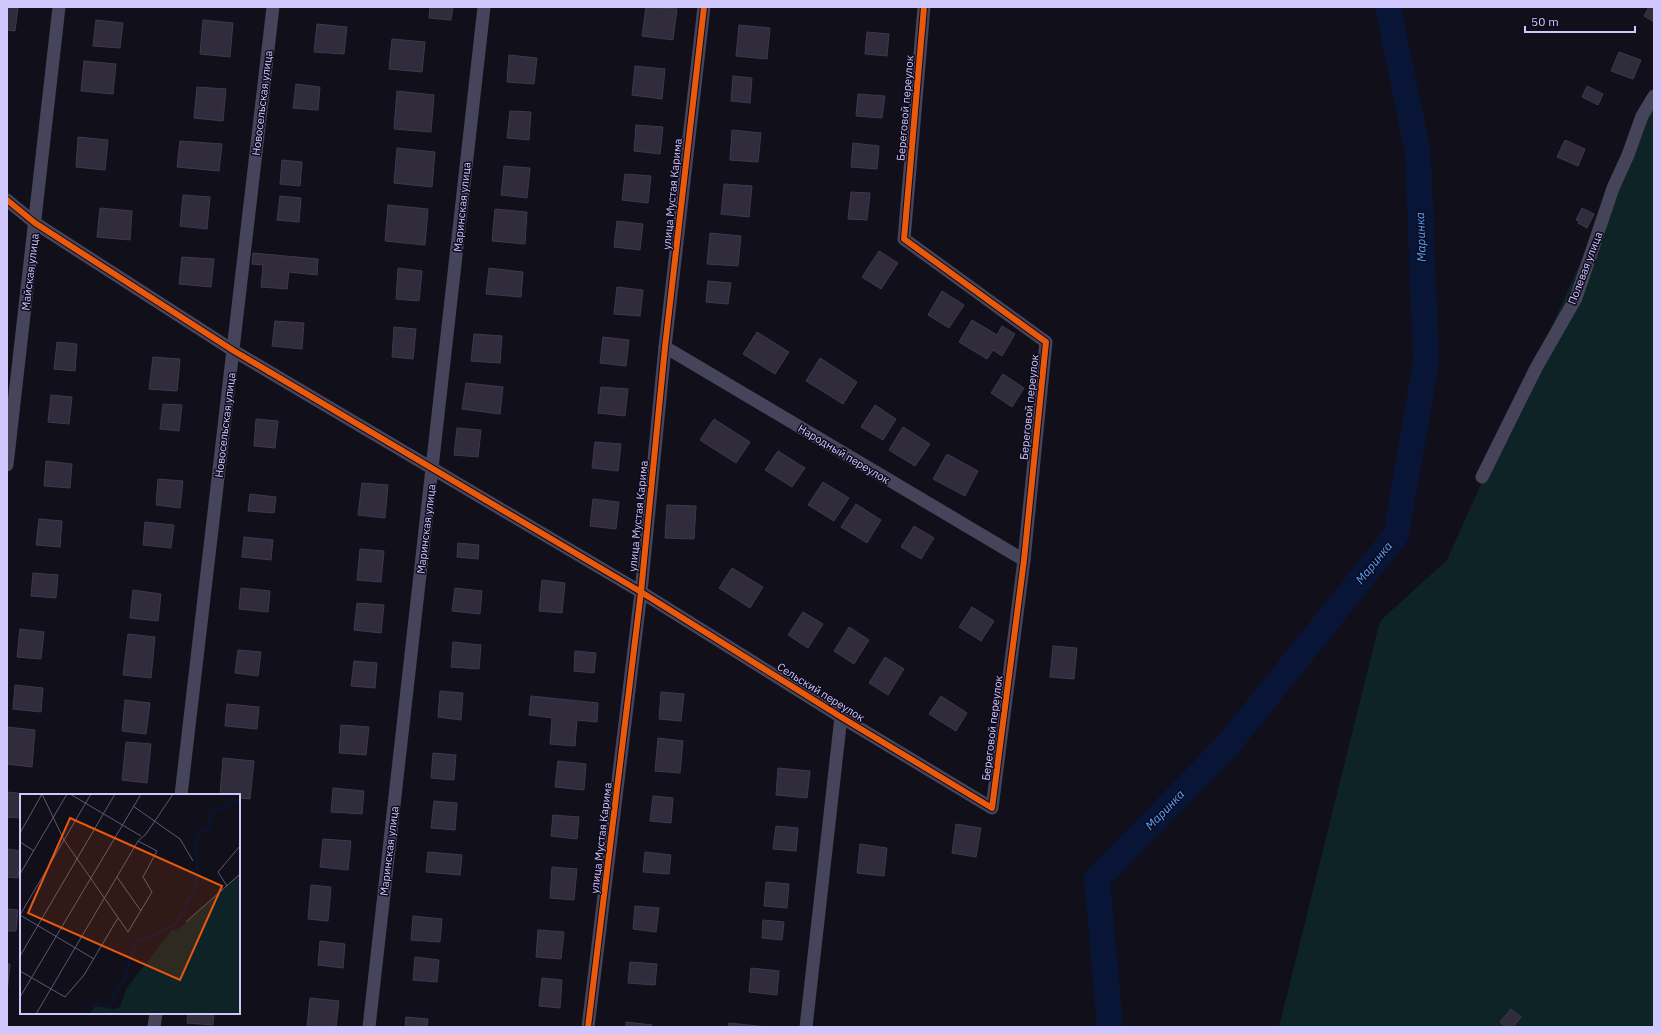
<svg xmlns="http://www.w3.org/2000/svg" width="1661" height="1034" font-family="'IBM Plex Sans',sans-serif">
<style>
.green{fill:#0e2325}
.lines{fill:none;stroke-linecap:round;stroke-linejoin:round}
.river{stroke:#091536;stroke-width:26}
.building{fill:#302c3c;stroke:#3d394e}
.minor{stroke:#46445a;stroke-width:13}
.cycleway-casing{stroke:#0f0b1d;stroke-width:8}
.cycleway{stroke:#e8590c;stroke-width:6}
.labels{text-anchor:middle;stroke-width:3;stroke-linejoin:round;paint-order:stroke}
.street-label{font-size:11px;fill:#d1c7ff;stroke:#0f0b1d}
.water-label{font-size:12px;font-style:italic;fill:#55a4ff;stroke:#0f0b1d}
.inset-river{fill:none;stroke:#091536;stroke-width:2}
.inset-road{fill:none;stroke:#5e5975;stroke-width:1}
.view{fill:#e8590c;fill-opacity:0.15;stroke:#e8590c;stroke-width:2}
.inset-edge{fill:none;stroke:#d1c7ff;stroke-width:2}
</style>
<rect width="100%" height="100%" fill="#110f19"/>
<polygon class="green" points="1654,98 1654,1027 1279,1027 1380,621 1447,560"/>
<g class="lines">
<polyline class="river" points="1110,1027 1097,879 1228,745 1396,535 1426,362 1418,153 1388,7"/>
</g>
<g class="building">
<polygon points="7,7 18,7 15,31 7,30"/>
<polygon points="430,7 453,7 451,20 429,18"/>
<polygon points="646,7 677,9 673,40 642,36"/>
<polygon points="1649,7 1654,7 1654,22 1644,16"/>
<polygon points="96,20 123,23 120,48 93,46"/>
<polygon points="203,20 233,23 230,57 200,54"/>
<polygon points="317,24 347,27 344,54 314,52"/>
<polygon points="739,25 770,28 767,59 736,56"/>
<polygon points="867,32 889,34 887,56 865,54"/>
<polygon points="392,39 425,42 422,72 389,69"/>
<polygon points="1619,52 1641,60 1633,79 1611,71"/>
<polygon points="509,55 537,58 534,84 507,82"/>
<polygon points="84,61 116,64 113,94 81,91"/>
<polygon points="635,66 665,69 662,99 632,95"/>
<polygon points="733,76 752,78 750,103 731,101"/>
<polygon points="296,84 320,87 318,110 293,108"/>
<polygon points="1587,86 1603,94 1598,105 1582,97"/>
<polygon points="197,87 226,89 223,121 194,118"/>
<polygon points="397,91 434,95 431,132 394,129"/>
<polygon points="858,94 885,96 882,118 856,116"/>
<polygon points="510,111 531,112 529,140 507,138"/>
<polygon points="636,125 663,127 660,154 634,151"/>
<polygon points="732,130 761,133 758,162 730,160"/>
<polygon points="78,137 108,140 105,170 76,167"/>
<polygon points="1565,140 1585,149 1578,166 1557,157"/>
<polygon points="180,141 222,144 219,171 177,167"/>
<polygon points="853,143 879,146 877,169 851,167"/>
<polygon points="397,148 435,152 432,187 394,183"/>
<polygon points="282,160 302,162 300,186 280,184"/>
<polygon points="504,166 530,168 527,198 501,195"/>
<polygon points="625,174 651,176 648,203 622,200"/>
<polygon points="724,184 752,186 749,217 721,214"/>
<polygon points="851,192 870,193 867,220 848,219"/>
<polygon points="183,195 210,197 207,229 180,226"/>
<polygon points="280,196 301,198 299,222 277,220"/>
<polygon points="388,205 428,209 425,245 385,241"/>
<polygon points="100,208 132,211 130,240 97,237"/>
<polygon points="1582,208 1594,214 1587,228 1578,223 1579,221 1576,220"/>
<polygon points="495,209 527,212 525,244 492,241"/>
<polygon points="617,221 643,224 640,250 614,247"/>
<polygon points="710,233 741,236 738,266 707,264"/>
<polygon points="879,251 898,263 881,289 862,277"/>
<polygon points="253,253 318,259 317,275 289,272 287,289 261,287 263,265 252,264"/>
<polygon points="182,257 214,259 211,287 179,284"/>
<polygon points="398,268 422,271 419,301 396,299"/>
<polygon points="489,268 523,272 521,297 486,294"/>
<polygon points="708,281 731,283 728,304 706,302"/>
<polygon points="617,287 643,290 640,316 614,314"/>
<polygon points="942,291 964,305 949,328 928,315"/>
<polygon points="972,320 997,335 1002,326 1015,334 1002,356 993,350 987,359 959,342"/>
<polygon points="275,321 304,323 302,349 272,346"/>
<polygon points="394,327 416,329 413,359 392,357"/>
<polygon points="757,332 789,352 775,374 743,354"/>
<polygon points="474,334 502,336 500,363 471,361"/>
<polygon points="603,337 629,340 626,366 600,363"/>
<polygon points="57,342 77,344 75,371 54,369"/>
<polygon points="153,357 180,359 177,391 149,389"/>
<polygon points="820,358 857,382 843,404 806,381"/>
<polygon points="1003,374 1024,388 1012,407 991,393"/>
<polygon points="466,383 503,387 500,414 462,409"/>
<polygon points="601,387 628,389 625,416 598,413"/>
<polygon points="51,395 72,397 69,424 48,422"/>
<polygon points="163,404 182,405 179,431 160,429"/>
<polygon points="875,405 896,419 883,440 861,427"/>
<polygon points="256,419 278,421 275,448 254,446"/>
<polygon points="714,419 750,442 736,463 700,440"/>
<polygon points="903,427 930,444 915,466 889,450"/>
<polygon points="457,428 481,430 478,457 454,455"/>
<polygon points="595,442 621,444 618,471 592,468"/>
<polygon points="778,451 805,468 792,487 765,470"/>
<polygon points="947,454 978,471 965,496 933,479"/>
<polygon points="46,461 72,464 70,488 44,486"/>
<polygon points="158,479 183,481 180,508 156,505"/>
<polygon points="823,482 849,498 834,521 808,505"/>
<polygon points="362,483 388,485 385,518 358,515"/>
<polygon points="250,494 276,497 274,513 248,511"/>
<polygon points="593,499 619,502 616,529 590,526"/>
<polygon points="856,504 881,520 867,543 841,527"/>
<polygon points="667,505 696,506 694,539 665,538"/>
<polygon points="39,519 62,521 60,547 36,545"/>
<polygon points="145,522 174,525 171,548 143,545"/>
<polygon points="914,526 934,538 921,559 901,547"/>
<polygon points="244,537 273,540 271,560 242,557"/>
<polygon points="458,543 479,545 478,559 457,557"/>
<polygon points="360,549 384,551 381,582 357,580"/>
<polygon points="732,568 763,587 750,608 719,588"/>
<polygon points="33,573 58,575 56,598 31,596"/>
<polygon points="542,580 565,583 562,613 539,611"/>
<polygon points="241,588 270,591 268,612 239,609"/>
<polygon points="455,588 482,591 480,614 452,611"/>
<polygon points="133,590 161,594 158,621 130,618"/>
<polygon points="357,603 384,605 381,633 354,630"/>
<polygon points="972,607 994,621 981,641 959,627"/>
<polygon points="803,612 823,624 808,648 788,635"/>
<polygon points="849,627 869,640 854,664 834,651"/>
<polygon points="20,629 44,632 41,659 17,657"/>
<polygon points="128,634 155,637 151,678 123,675"/>
<polygon points="453,642 481,645 479,669 451,667"/>
<polygon points="1053,646 1077,648 1074,679 1050,677"/>
<polygon points="238,650 261,652 258,676 235,673"/>
<polygon points="575,651 596,653 594,673 574,671"/>
<polygon points="885,657 904,669 888,695 869,683"/>
<polygon points="354,661 377,663 375,688 351,686"/>
<polygon points="15,685 43,688 41,712 13,709"/>
<polygon points="440,691 463,693 461,720 438,717"/>
<polygon points="661,692 684,694 681,721 659,719"/>
<polygon points="531,696 598,703 597,722 577,720 575,746 550,744 552,718 529,715"/>
<polygon points="941,696 967,713 956,731 929,714"/>
<polygon points="125,700 150,703 146,734 122,731"/>
<polygon points="227,704 259,707 257,729 225,726"/>
<polygon points="341,725 369,727 366,755 339,753"/>
<polygon points="7,727 35,730 32,767 7,764"/>
<polygon points="658,738 683,741 680,773 655,771"/>
<polygon points="126,742 151,744 147,783 122,780"/>
<polygon points="433,753 456,755 454,780 431,778"/>
<polygon points="223,758 254,761 250,799 239,798 239,795 220,795"/>
<polygon points="558,761 586,764 584,790 555,787"/>
<polygon points="778,768 810,771 807,798 776,795"/>
<polygon points="333,788 364,791 362,814 331,812"/>
<polygon points="7,792 26,794 21,795 21,818 7,817"/>
<polygon points="653,796 673,798 671,823 650,821"/>
<polygon points="434,801 457,803 455,830 431,828"/>
<polygon points="553,815 579,817 577,839 551,836"/>
<polygon points="956,824 981,828 976,857 952,853"/>
<polygon points="776,826 798,828 796,851 773,849"/>
<polygon points="323,839 351,841 348,870 320,867"/>
<polygon points="860,844 887,848 884,876 857,873"/>
<polygon points="7,849 21,851 18,878 7,877"/>
<polygon points="428,852 462,855 460,875 426,872"/>
<polygon points="645,852 671,855 669,874 643,872"/>
<polygon points="552,867 577,869 574,900 550,898"/>
<polygon points="766,882 789,884 787,908 764,906"/>
<polygon points="311,885 331,887 328,921 308,919"/>
<polygon points="635,906 659,908 656,932 633,929"/>
<polygon points="7,909 18,910 16,931 7,931"/>
<polygon points="413,916 442,919 440,942 411,940"/>
<polygon points="763,920 784,922 782,940 762,938"/>
<polygon points="538,930 564,932 561,959 536,957"/>
<polygon points="320,941 345,944 343,968 318,965"/>
<polygon points="415,957 439,960 437,982 413,980"/>
<polygon points="630,962 657,964 655,985 628,983"/>
<polygon points="7,964 10,964 7,993"/>
<polygon points="751,968 779,971 777,995 749,992"/>
<polygon points="542,978 562,980 560,1008 539,1006"/>
<polygon points="310,998 339,1001 336,1027 307,1027"/>
<polygon points="1511,1009 1521,1017 1513,1027 1506,1027 1500,1022"/>
<polygon points="188,1013 214,1013 213,1025 187,1023"/>
<polygon points="406,1017 428,1019 427,1027 405,1027"/>
<polygon points="626,1022 652,1025 652,1027 626,1027"/>
<polygon points="729,1023 767,1027 728,1027"/>
</g>
<g class="lines">
<g class="minor">
<polyline points="7,200 35,223 234,351 641,592 841,717 992,808 1024,560 1046,342 904,239 924,7"/>
<polyline points="665,347 1024,560"/>
<polyline points="7,465 59,7"/>
<polyline points="1482,477 1536,368 1576,298 1613,188 1628,155 1642,116 1654,96"/>
<polyline points="181,795 273,7"/>
<polyline points="154,1027 156,1013"/>
<polyline points="369,1027 484,7"/>
<polyline points="588,1027 641,592 665,347 704,7"/>
<polyline points="806,1027 841,717"/>
</g>
<g class="cycleway-casing">
<g id="cycleway">
<polyline points="7,200 35,223 234,351 641,592 841,717 992,808 1024,560 1046,342 904,239 924,7"/>
<polyline points="588,1027 641,592 665,347 704,7"/>
</g>
</g>
<use href="#cycleway" class="cycleway"/>
</g>
<g class="labels">
<g class="street-label">
<text transform="translate(262 103) rotate(-83)" y="4">Новосельская улица</text>
<text transform="translate(905 108) rotate(-85)" y="4">Береговой переулок</text>
<text transform="translate(672 194) rotate(-84)" y="4">улица Мустая Карима</text>
<text transform="translate(462 207) rotate(-84)" y="4">Маринская улица</text>
<text transform="translate(1585 268) rotate(-69)" y="4">Полевая улица</text>
<text transform="translate(30 272) rotate(-83)" y="4">Майская улица</text>
<text transform="translate(1029 407) rotate(-84)" y="4">Береговой переулок</text>
<text transform="translate(225 425) rotate(-83)" y="4">Новосельская улица</text>
<text transform="translate(844 454) rotate(31)" y="4">Народный переулок</text>
<text transform="translate(638 516) rotate(-84)" y="4">улица Мустая Карима</text>
<text transform="translate(426 529) rotate(-83)" y="4">Маринская улица</text>
<text transform="translate(821 692) rotate(32)" y="4">Сельский переулок</text>
<text transform="translate(992 728) rotate(-83)" y="4">Береговой переулок</text>
<text transform="translate(601 838) rotate(-83)" y="4">улица Мустая Карима</text>
<text transform="translate(389 851) rotate(-83)" y="4">Маринская улица</text>
</g>
<g class="water-label">
<text transform="translate(1421 237) rotate(-92)" y="4">Маринка</text>
<text transform="translate(1374 563) rotate(-51)" y="4">Маринка</text>
<text transform="translate(1165 810) rotate(-46)" y="4">Маринка</text>
</g>
</g>
<g transform="translate(20 794)">
<rect width="220" height="220" fill="#110f19"/>
<path d="M 220,80 L 220,217 L 217,220 L 69,220 L 75,212 L 93,215 L 100,213 L 106,195 L 151,137 L 160,134 Z" fill="#0e2325"/>
<path class="inset-river" d="M 61,220 L 76,209 L 90,213 L 94,200 L 104,186 L 115,149 L 156,130 L 174,96 L 178,77 L 175,49 L 178,39 L 189,35 L 191,18 L 220,6"/>
<path class="inset-road" d="M 22,0 L 44,46 L 108,138 L 132,98 L 123,83 L 137,57 L 118,47M 50,0 L 121,42M 113,12 L 160,45 L 173,67M 0,39 L 22,0M 0,48 L 14,57M 0,80 L 47,0M 97,83 L 121,117M 207,92 L 198,78 L 220,52M 0,121 L 71,0M 0,121 L 74,165M 166,128 L 220,80M 0,162 L 95,0M 0,177 L 45,203 L 64,181 L 98,124M 0,203 L 121,0M 16,220 L 118,47 L 126,40 L 153,0"/>
<path class="view" d="M 50,24 L 202,92 L 160,186 L 8,119 Z"/>
<rect width="220" height="220" class="inset-edge"/>
</g>
<rect width="1661" height="1034" fill="none" stroke="#d1c7ff" stroke-width="16"/>
<path d="M1525 26v6h110v-6" fill="none" stroke="#d1c7ff" stroke-width="2"/>
<text x="1531" y="26" font-size="12" fill="#d1c7ff" stroke="#0f0b1d" stroke-width="3" paint-order="stroke">50 m</text>
</svg>
